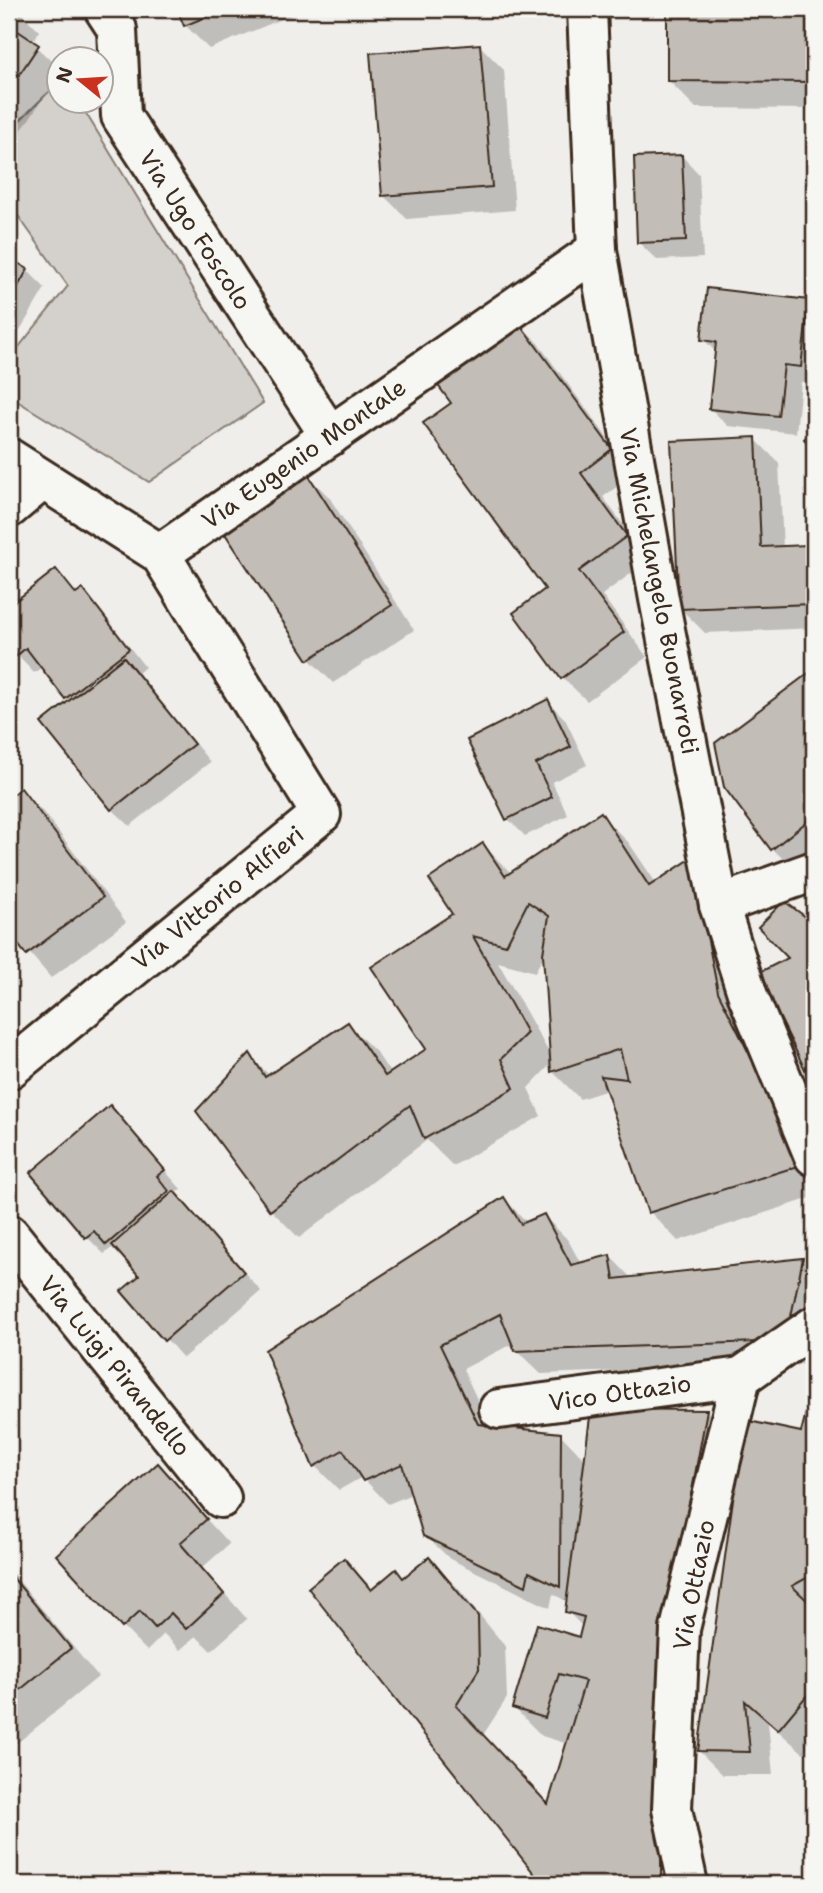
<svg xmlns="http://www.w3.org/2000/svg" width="823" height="1893" font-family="'Shantell Sans',sans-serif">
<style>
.green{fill:#d4d1cc;stroke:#887e75;stroke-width:2}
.shadow{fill:#0003;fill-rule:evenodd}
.building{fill:#c2bdb7;stroke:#3b2a1e;stroke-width:2}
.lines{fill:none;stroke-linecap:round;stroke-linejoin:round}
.street-casing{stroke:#3b2a1e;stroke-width:44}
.street{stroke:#f6f6f2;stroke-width:38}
.labels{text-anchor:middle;stroke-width:7;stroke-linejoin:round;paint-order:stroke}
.street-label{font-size:24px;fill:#3b2a1e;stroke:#f6f6f2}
</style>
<rect width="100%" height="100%" fill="#efeeea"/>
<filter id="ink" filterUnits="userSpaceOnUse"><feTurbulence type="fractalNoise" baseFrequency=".0143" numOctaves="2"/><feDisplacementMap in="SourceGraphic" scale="14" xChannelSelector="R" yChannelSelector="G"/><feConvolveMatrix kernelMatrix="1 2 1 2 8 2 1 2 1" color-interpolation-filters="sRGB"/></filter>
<g filter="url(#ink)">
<polygon class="green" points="59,82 60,102 79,102 263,403 149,482 9,396 9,359 68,286 9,203 9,131"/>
<g class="shadow">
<polygon points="9,9 17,9 39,31 32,43 60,69 60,73 13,143 9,140"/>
<polygon points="179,9 306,9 209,49 185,25"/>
<polygon points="669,9 814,9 814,109 696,108 668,80"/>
<polygon points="480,46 504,70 515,210 407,219 383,195"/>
<polygon points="682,156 699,174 703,258 657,260 639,243"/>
<polygon points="9,260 27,270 45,288 9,349"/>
<polygon points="808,301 814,308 814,384 801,382 796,433 728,426 710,408 717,353 703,339"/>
<polygon points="514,318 537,342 634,474 603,497 649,560 602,595 647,657 587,701 563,678 547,590 453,404"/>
<polygon points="755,439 779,463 783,548 807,547 814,554 814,628 705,633 681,609"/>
<polygon points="305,473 329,497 414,630 333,683 309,659 223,526"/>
<polygon points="56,572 78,595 82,591 100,609 145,667 138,673 210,762 130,826 112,809 70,702 42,667 34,673 9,646 9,608"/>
<polygon points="814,671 814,866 801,877 773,849 726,786 717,744"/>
<polygon points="547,701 565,719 587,765 552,782 568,815 525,836 507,818"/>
<polygon points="21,790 45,814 126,922 51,978 9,929 9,799"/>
<path d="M 601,815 L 629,843 L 656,883 L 692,860 L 814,1158 L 814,1197 L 678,1241 L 650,1212 L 608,1090 L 580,1099 L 552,1071 L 552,1063 L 528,1088 L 541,1116 L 453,1166 L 427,1140 L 299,1238 L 271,1210 L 250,1056 L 270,1076 L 348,1024 L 376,1052 L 391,1074 L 428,1049 L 454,914 L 483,845 L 512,874 ZM 545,953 L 552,1058 L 498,962 L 535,972 Z"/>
<polygon points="784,903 814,925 814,1084 760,974 791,959"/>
<polygon points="109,1107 181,1189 174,1194 261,1291 183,1358 124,1291 141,1276 112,1248 104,1254 87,1237"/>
<polygon points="504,1199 528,1223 544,1216 568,1240 581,1264 610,1256 632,1279 802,1260 814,1272 814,1341 809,1364 541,1374 516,1350 514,1343 463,1369 490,1427 560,1434 586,1461 592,1410 707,1412 735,1440 690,1681 688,1884 527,1884 539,1877 344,1560 374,1590 404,1580 429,1559 457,1587 505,1646 507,1698 483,1735 549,1806 568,1744 542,1736 514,1708 580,1639 583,1627 567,1611 568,1602 553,1594 550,1608 450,1559 425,1535 412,1494 388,1504 362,1477 339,1490 315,1466 267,1351"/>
<polygon points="814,1389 814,1739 803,1753 768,1722 773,1775 723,1775 699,1751"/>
<polygon points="158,1466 229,1544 202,1568 247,1619 211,1651 196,1636 180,1650 164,1634 147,1651 123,1627"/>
<polygon points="9,1569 98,1677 16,1744 9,1737"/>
</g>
<g class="building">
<polygon points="177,9 225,9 184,26"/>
<polygon points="667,9 814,9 814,82 667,81"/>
<polygon points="9,25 39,45 9,90"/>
<polygon points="480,44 492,187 382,196 370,53"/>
<polygon points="682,155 686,241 637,243 634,157"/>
<polygon points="9,258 28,269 9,302"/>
<polygon points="707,288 809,300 801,367 784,365 778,416 709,409 716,342 701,340"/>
<polygon points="514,316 612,449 581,473 627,536 579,571 624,632 561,679 513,613 545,589 423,423 451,403 431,376"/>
<polygon points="814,402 814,421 806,410"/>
<polygon points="814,431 814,451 804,439"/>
<polygon points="756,437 761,547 808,545 811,604 679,609 671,441"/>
<polygon points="305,470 392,605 308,660 220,526"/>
<polygon points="56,569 76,594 83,589 129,649 65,699 26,648 15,657 9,649 9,606"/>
<polygon points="124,657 194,744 111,810 41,723"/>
<polygon points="814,669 814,816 771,850 724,787 715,743"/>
<polygon points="548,699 571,747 536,764 552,797 506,820 467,740"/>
<polygon points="21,788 103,897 26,955 9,932 9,797"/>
<polygon points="601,812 649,886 692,858 718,992 805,1164 648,1213 601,1076 627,1079 620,1049 551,1072 543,954 549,916 528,902 506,945 473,936 527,1033 501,1059 514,1088 424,1139 410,1105 270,1211 196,1111 250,1053 265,1077 348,1022 385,1076 426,1049 371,967 452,914 429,879 483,843 505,876"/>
<polygon points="784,901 814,923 814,1088 758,973 788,958 758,927"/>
<polygon points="110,1105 165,1170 157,1176 169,1191 106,1245 94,1231 85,1238 30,1173"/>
<polygon points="174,1191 244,1272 164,1341 121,1291 139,1276 112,1245"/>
<polygon points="504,1197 521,1224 544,1214 571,1265 610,1255 614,1279 803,1258 786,1341 515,1351 500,1314 440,1345 478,1424 561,1433 560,1587 529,1572 526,1586 423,1536 402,1464 363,1481 343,1450 313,1467 265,1350"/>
<polygon points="814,1383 814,1574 792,1586 814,1607 814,1687 778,1730 745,1701 750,1752 698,1751 744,1420 801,1432"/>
<polygon points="591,1409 707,1410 662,1652 661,1884 524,1884 536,1876 308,1588 344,1558 371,1590 396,1569 403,1578 429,1557 478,1616 479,1669 456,1706 548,1804 585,1681 559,1674 545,1718 512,1708 537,1624 579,1637 584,1617 565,1612"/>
<polygon points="158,1463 207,1519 180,1543 224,1594 186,1629 171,1613 155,1628 140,1611 122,1628 56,1555"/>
<polygon points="9,1573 71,1648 9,1699"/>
</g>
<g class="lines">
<g class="street-casing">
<g id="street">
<polyline points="104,9 117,29 121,116 330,436"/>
<polyline points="587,9 597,250 659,599 719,905 748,996 814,1156"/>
<polyline points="9,458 160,554 321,814 9,1069"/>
<polyline points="9,508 41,481"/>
<polyline points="160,554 597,250"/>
<polyline points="719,905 814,871"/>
<polyline points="9,1234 221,1498"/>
<polyline points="499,1409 741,1377"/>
<polyline points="688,1884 672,1809 680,1629 741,1377 814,1326"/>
</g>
</g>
<use href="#street" class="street"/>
</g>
</g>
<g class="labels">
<g class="street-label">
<text transform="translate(195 230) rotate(57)" y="8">Via Ugo Foscolo</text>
<text transform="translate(304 454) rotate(-35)" y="8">Via Eugenio Montale</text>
<text transform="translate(659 591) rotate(79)" y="8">Via Michelangelo Buonarroti</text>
<text transform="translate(218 898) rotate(-39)" y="8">Via Vittorio Alfieri</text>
<text transform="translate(115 1366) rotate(51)" y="8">Via Luigi Pirandello</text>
<text transform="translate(620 1393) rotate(-8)" y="8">Vico Ottazio</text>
<text transform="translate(694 1585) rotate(-79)" y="8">Via Ottazio</text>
</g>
</g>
<rect width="823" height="1893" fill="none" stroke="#f6f6f2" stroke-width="35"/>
<rect x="18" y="18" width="788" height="1858" fill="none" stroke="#3b2a1e" stroke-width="2.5" filter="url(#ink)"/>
<g transform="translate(80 80) rotate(288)"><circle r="33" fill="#f6f6f2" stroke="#aba49d" stroke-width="2"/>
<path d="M0-5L12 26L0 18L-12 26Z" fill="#c8321e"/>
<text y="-10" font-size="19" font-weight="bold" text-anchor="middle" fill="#3b2a1e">N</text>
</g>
</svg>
